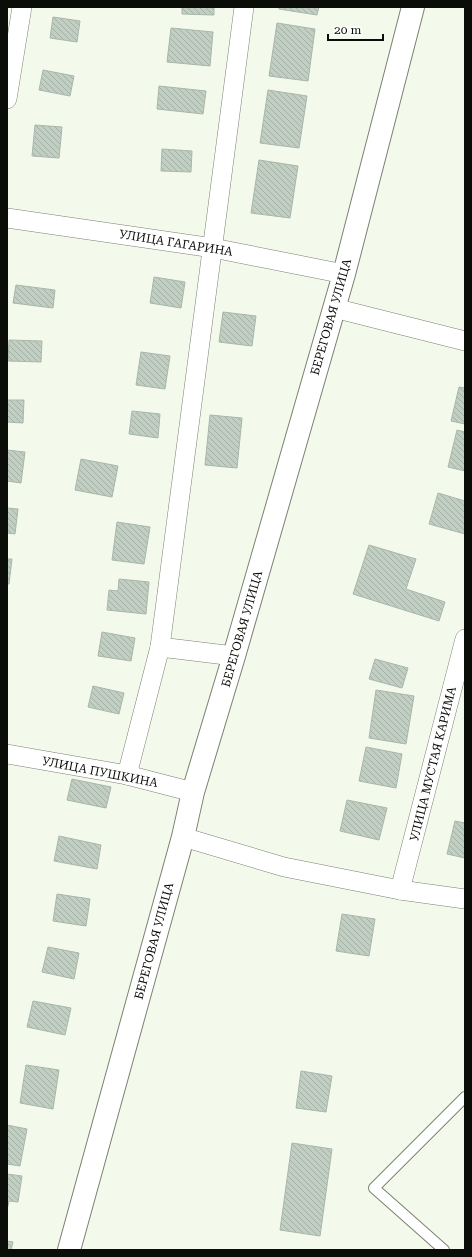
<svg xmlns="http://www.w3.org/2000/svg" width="472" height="1257" font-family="'Roboto Serif',serif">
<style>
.building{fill:url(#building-back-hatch);stroke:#aab6ab}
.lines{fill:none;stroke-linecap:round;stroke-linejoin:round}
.service-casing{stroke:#7b8173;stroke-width:12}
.minor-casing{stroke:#7b8173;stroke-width:20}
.secondary-casing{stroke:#7b8173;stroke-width:24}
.service{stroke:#fff;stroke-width:10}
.minor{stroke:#fff;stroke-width:19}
.secondary{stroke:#fff;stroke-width:22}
.labels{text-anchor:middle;stroke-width:3.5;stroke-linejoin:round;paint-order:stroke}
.street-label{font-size:12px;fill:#0b0d09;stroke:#fff}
</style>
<defs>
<pattern id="building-back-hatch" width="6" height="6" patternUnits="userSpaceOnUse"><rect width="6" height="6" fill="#c1cec2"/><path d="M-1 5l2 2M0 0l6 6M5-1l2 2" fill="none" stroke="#a4b0a5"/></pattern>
</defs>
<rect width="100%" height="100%" fill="#f3faeb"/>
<g class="building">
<polygon points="182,7 214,7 214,15 182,14"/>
<polygon points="279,7 319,7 317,15 279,9"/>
<polygon points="53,17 80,21 77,42 50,38"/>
<polygon points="277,23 315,29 308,81 269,76"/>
<polygon points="171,28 213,32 210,66 167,62"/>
<polygon points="43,70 74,76 70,96 39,90"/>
<polygon points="159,86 206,91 203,114 157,109"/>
<polygon points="268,90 307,96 299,148 260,143"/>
<polygon points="35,125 62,127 59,158 32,156"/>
<polygon points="162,149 192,151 191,172 161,171"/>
<polygon points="259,160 298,166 290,218 251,213"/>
<polygon points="154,277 185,282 181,308 150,303"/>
<polygon points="16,285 55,290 53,308 13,303"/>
<polygon points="223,312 256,316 252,346 219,342"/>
<polygon points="9,340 42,341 41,362 8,361"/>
<polygon points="141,352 170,356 165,389 136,385"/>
<polygon points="459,387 465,388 465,424 451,421"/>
<polygon points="7,400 24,400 23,423 7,422"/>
<polygon points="132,411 160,414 158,438 129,434"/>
<polygon points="210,415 242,418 237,468 205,465"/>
<polygon points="457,430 465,432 465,471 448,467"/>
<polygon points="7,450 25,452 21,483 7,481"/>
<polygon points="81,459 118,466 112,497 75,490"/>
<polygon points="438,493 465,501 465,534 429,524"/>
<polygon points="7,508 18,509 15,534 7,533"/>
<polygon points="117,522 150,527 144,564 112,560"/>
<polygon points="369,545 416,559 406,589 445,602 439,621 353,594"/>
<polygon points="7,559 12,559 9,584 7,584"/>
<polygon points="119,579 149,582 146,614 107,610 109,590 118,591"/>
<polygon points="102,632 135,638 131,661 98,656"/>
<polygon points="375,659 408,668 402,688 369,679"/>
<polygon points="93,686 124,693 119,714 88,707"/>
<polygon points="376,690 414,696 406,744 369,738"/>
<polygon points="366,747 402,754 396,788 359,781"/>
<polygon points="72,779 111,787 106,808 67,800"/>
<polygon points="347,800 387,808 379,840 340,831"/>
<polygon points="455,821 465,823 465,858 447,854"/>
<polygon points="59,836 101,845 97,869 54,861"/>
<polygon points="57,894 90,899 86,926 53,921"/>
<polygon points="342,914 375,919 369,956 336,951"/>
<polygon points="48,947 79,953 74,979 42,972"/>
<polygon points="33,1001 71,1008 65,1035 27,1027"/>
<polygon points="26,1065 59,1070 53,1109 20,1103"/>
<polygon points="301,1071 332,1076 326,1112 296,1108"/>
<polygon points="7,1125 27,1129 20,1166 7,1164"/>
<polygon points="292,1143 332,1149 320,1236 280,1230"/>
<polygon points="7,1174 22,1176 18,1202 9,1201 7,1210"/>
<polygon points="7,1241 13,1242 11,1250 7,1250"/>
</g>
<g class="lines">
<g class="service-casing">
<polyline id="service" points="444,1250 374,1188 465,1097"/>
</g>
<g class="minor-casing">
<g id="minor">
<polyline points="7,99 22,7"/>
<polyline points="7,218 213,248 344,274"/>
<polyline points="334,308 465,341"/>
<polyline points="234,656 160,647 244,7"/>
<polyline points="7,754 127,775 193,792"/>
<polyline points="127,775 160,647"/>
<polyline points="183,837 284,867 400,890 465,899"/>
<polyline points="400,890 465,639"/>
</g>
</g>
<g class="secondary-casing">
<polyline id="secondary" points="69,1250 183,837 193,792 234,656 344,274 413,7"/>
</g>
<use href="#service" class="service"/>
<use href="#minor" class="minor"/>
<use href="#secondary" class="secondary"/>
</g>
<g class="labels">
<g class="street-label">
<text transform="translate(176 243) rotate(9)" y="4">УЛИЦА ГАГАРИНА</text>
<text transform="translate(331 317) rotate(-74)" y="4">БЕРЕГОВАЯ УЛИЦА</text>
<text transform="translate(242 629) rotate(-74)" y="4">БЕРЕГОВАЯ УЛИЦА</text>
<text transform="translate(433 764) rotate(-76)" y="4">УЛИЦА МУСТАЯ КАРИМА</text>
<text transform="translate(100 772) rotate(11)" y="4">УЛИЦА ПУШКИНА</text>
<text transform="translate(154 941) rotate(-75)" y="4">БЕРЕГОВАЯ УЛИЦА</text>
</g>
</g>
<rect width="472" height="1257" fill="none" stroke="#0b0d09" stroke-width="16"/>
<path d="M328 34v6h55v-6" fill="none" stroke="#0b0d09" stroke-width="2"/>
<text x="334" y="34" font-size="12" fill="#0b0d09" stroke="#ffffff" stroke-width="3" paint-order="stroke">20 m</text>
</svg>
